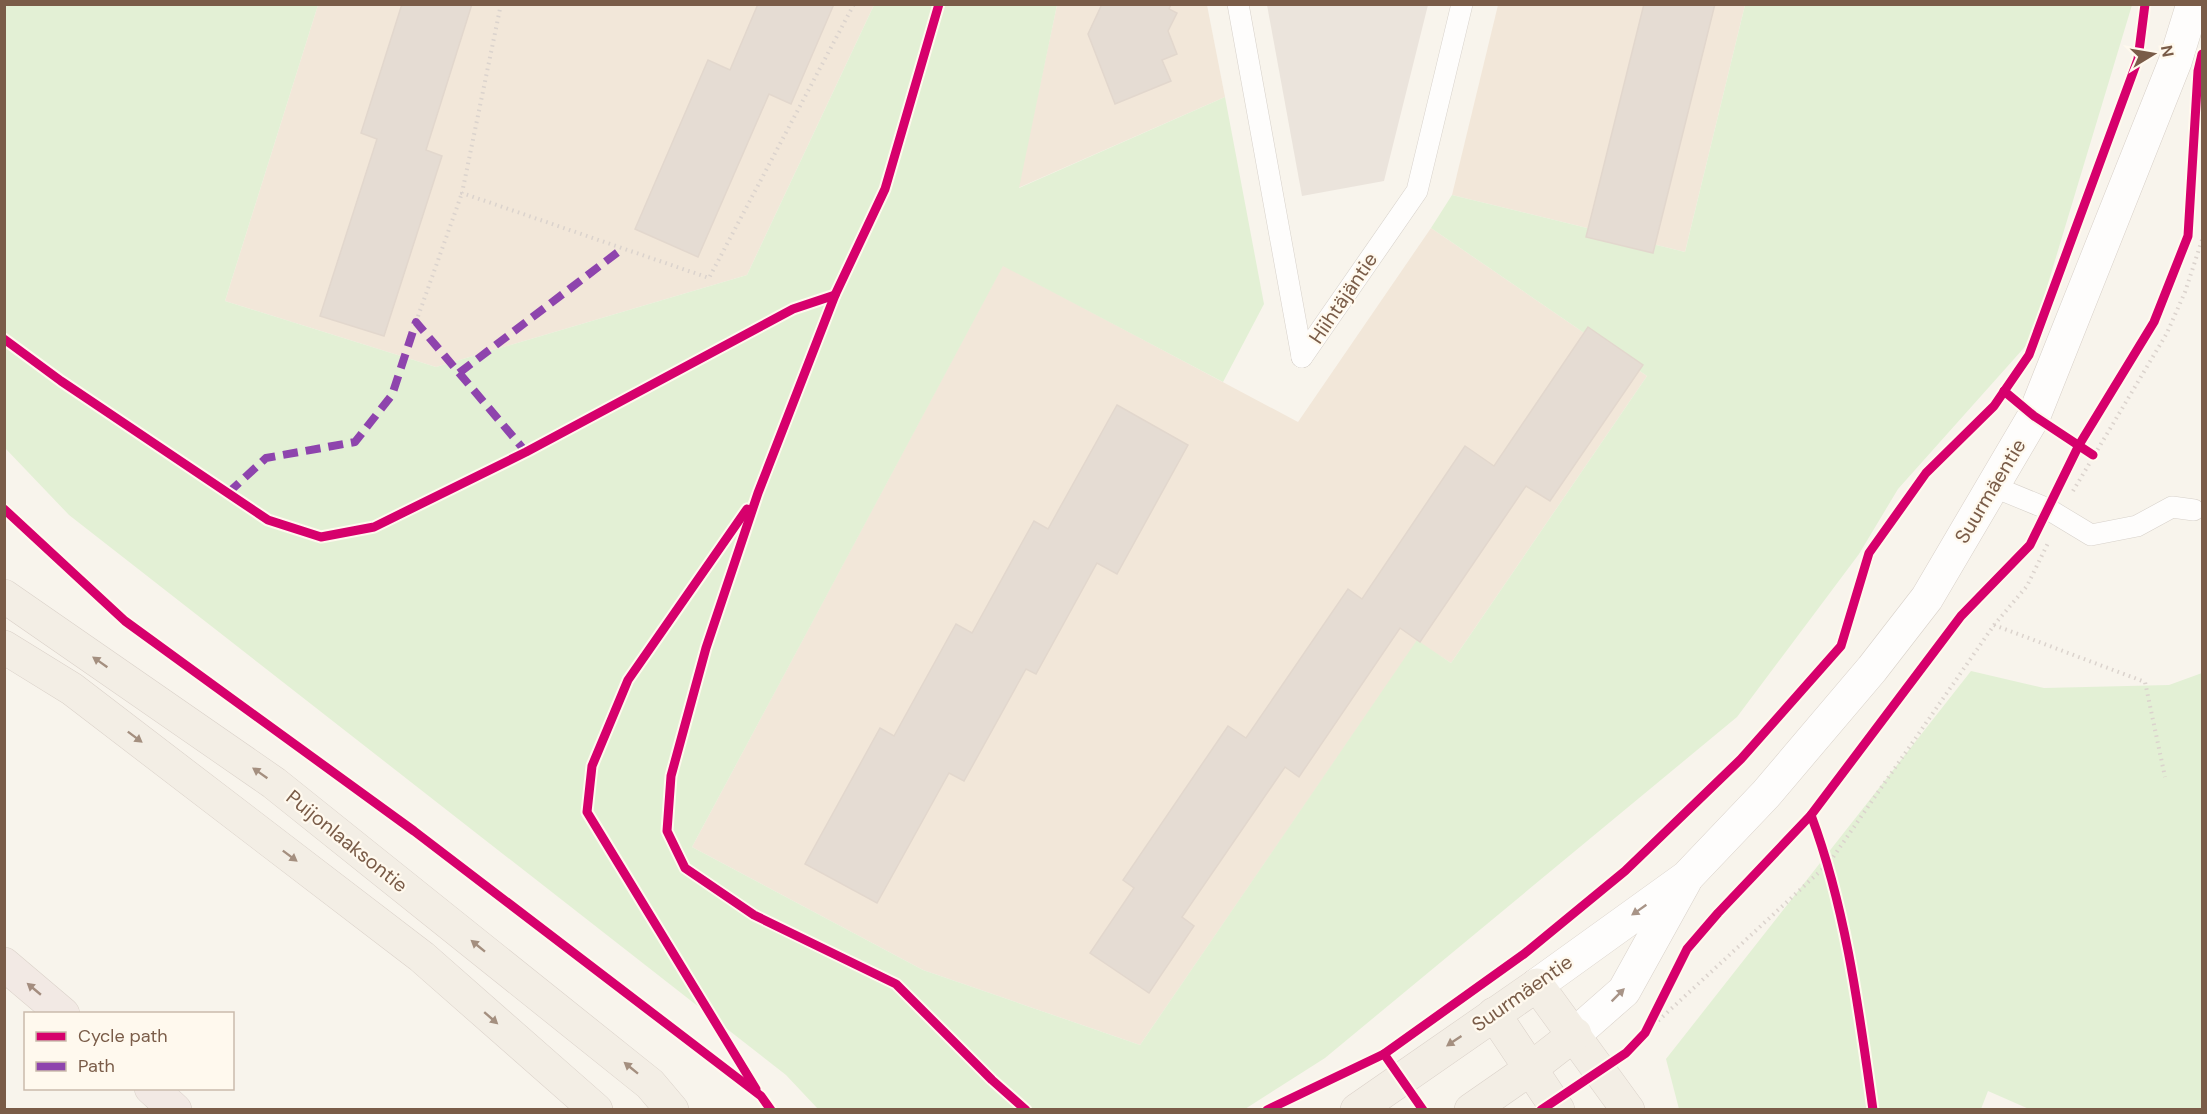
<svg xmlns="http://www.w3.org/2000/svg" width="2207" height="1114" font-family="'DM Sans',sans-serif">
<style>
.residential{fill:#f2e7d9}
.industrial{fill:#ebe4dc}
.green{fill:#e3f0d5}
.building{fill:#e5dcd3;stroke:#e2d7cd;stroke-width:1.5}
.lines{fill:none;stroke-linecap:round;stroke-linejoin:round}
.service-casing{stroke:#d7d1ca;stroke-width:22}
.secondary-casing{stroke:#d8d0c8;stroke-width:34}
.primary-casing{stroke:#dad1c9;stroke-width:34}
.motorway-casing{stroke:#dad1c9;stroke-width:34}
.path{stroke:#dbd3cd;stroke-width:4;stroke-dasharray:1.5 4.5;stroke-linecap:butt}
.service{stroke:#fefdfc;stroke-width:21}
.secondary{stroke:#fefdfc;stroke-width:33}
.primary{stroke:#f3eee5;stroke-width:33}
.motorway{stroke:#f2e9e4;stroke-width:33}
.quiet{stroke:#8e44ad;stroke-width:8;stroke-dasharray:15 8;stroke-linecap:butt}
.cycleway-casing{stroke:#fff9ee;stroke-width:13}
.cycleway{stroke:#d6006c;stroke-width:9}
.oneway{fill:#a48f7f}
.oneway2{fill:#a89487}
.oneway3{fill:#a48d7f}
.labels{text-anchor:middle;stroke-width:4.5;stroke-linejoin:round;paint-order:stroke}
.street-label{font-size:20px;fill:#7a5c48;stroke:#fff9ee}
</style>
<rect width="100%" height="100%" fill="#f8f4ec"/>
<g class="residential">
<polygon points="318,5 874,5 747,275 436,367 225,301"/>
<polygon points="1057,5 1207,5 1225,97 1018,188"/>
<polygon points="1498,5 1745,5 1685,252 1452,195"/>
<polygon points="1431,228 1647,376 1451,663 1417,641 1140,1045 923,970 692,847 1003,265 1298,422"/>
</g>
<polygon class="industrial" points="1267,5 1428,5 1384,181 1302,196"/>
<g class="green">
<polygon points="5,5 318,5 225,301 436,367 747,275 874,5 1057,5 1019,188 1225,97 1264,304 1223,382 1003,266 692,847 923,970 1140,1045 1417,640 1451,663 1647,376 1431,228 1452,195 1685,252 1745,5 2132,5 2031,340 1898,489 1859,554 1737,717 1325,1058 1245,1109 818,1109 786,1075 69,515 5,448"/>
<polygon points="1971,671 2044,688 2169,685 2202,673 2202,1109 2029,1109 1988,1091 1981,1109 1679,1109 1666,1059"/>
</g>
<g class="building">
<polygon points="402,4 472,4 426,150 442,156 384,336 320,316 377,139 361,133"/>
<polygon points="758,4 834,4 791,104 769,94 698,257 635,229 708,60 730,70"/>
<polygon points="1102,4 1171,4 1169,9 1177,13 1168,31 1177,54 1162,60 1171,81 1115,104 1088,34"/>
<polygon points="1644,4 1715,4 1653,253 1586,237"/>
<polygon points="1588,327 1643,365 1550,501 1526,486 1420,642 1400,628 1299,777 1285,767 1182,917 1194,926 1149,993 1090,953 1134,888 1123,880 1228,726 1246,738 1348,589 1362,599 1465,446 1494,466"/>
<polygon points="1117,405 1188,445 1117,574 1097,563 1036,674 1026,669 964,781 949,773 877,903 805,864 880,728 894,736 956,624 972,633 1034,521 1048,529"/>
</g>
<g class="lines">
<g class="service-casing">
<g id="service">
<polyline points="1238,4 1302,357"/>
<polyline points="1302,357 1417,191 1462,4"/>
<polyline points="1992,486 2048,509 2091,535 2137,526 2172,507 2194,510"/>
</g>
</g>
<g class="secondary-casing">
<g id="secondary">
<polyline points="1537,985 1687,877 1766,794 1872,669 1927,598 2034,416 2175,62 2193,4"/>
<polyline points="1575,1034 1624,991 1685,881"/>
</g>
</g>
<g class="primary-casing">
<g id="primary">
<polyline points="4,596 274,783 650,1084 672,1110"/>
<polyline points="4,647 72,689 422,957 596,1110"/>
<polyline points="1494,1014 1558,1110"/>
<polyline points="1357,1110 1537,985 1628,1110"/>
<polyline points="1471,1110 1530,1069 1575,1034"/>
</g>
</g>
<g class="motorway-casing">
<g id="motorway">
<polyline points="4,964 63,1014"/>
<polyline points="151,1088 175,1110"/>
</g>
</g>
<g class="path">
<polyline points="501,4 462,193 709,278 854,4"/>
<polyline points="416,322 462,193"/>
<polyline points="2073,491 2167,333 2185,292 2202,240"/>
<polyline points="1994,625 2145,682 2165,777"/>
<polyline points="1645,1033 1829,863 1994,625 2027,586 2049,541"/>
</g>
<use href="#service" class="service"/>
<use href="#secondary" class="secondary"/>
<use href="#primary" class="primary"/>
<use href="#motorway" class="motorway"/>
<g class="quiet">
<polyline points="459,373 622,249"/>
<polyline points="228,493 266,458 355,442 392,395 416,322 526,452"/>
</g>
<g class="cycleway-casing">
<g id="cycleway">
<polyline points="939,4 885,189 835,295 758,493 706,648 671,776 667,831 685,868 754,915 896,984 992,1080 1026,1110"/>
<polyline points="4,339 61,381 268,520 321,537 374,527 526,452 793,309 835,295"/>
<polyline points="2004,391 2034,416 2093,455"/>
<polyline points="4,509 125,621 414,831 761,1096 771,1110"/>
<polyline points="747,509 628,680 592,766 587,812 756,1089"/>
<path d="M 1811,815 C 1846,909 1859,1010 1873,1110"/>
<polyline points="1384,1054 1524,954 1625,871 1741,759 1841,646 1869,553 1926,473 1994,406 2029,355 2138,59 2145,4"/>
<polyline points="1267,1110 1384,1054 1423,1110"/>
<polyline points="1541,1110 1626,1053 1645,1033 1687,949 1718,913 1811,815 1961,616 2030,545 2079,445 2154,322 2188,236 2198,71 2202,54"/>
</g>
</g>
<use href="#cycleway" class="cycleway"/>
</g>
<defs><path id="oneway-solid" d="M-6-.8H1V-3.2L6.5 0L1 3.2V.8H-6Z" transform="scale(1.5)"/></defs>
<g class="oneway">
<use href="#oneway-solid" transform="translate(100 662) rotate(-145)"/>
<use href="#oneway-solid" transform="translate(135 737) rotate(37)"/>
<use href="#oneway-solid" transform="translate(260 773) rotate(-145)"/>
<use href="#oneway-solid" transform="translate(290 856) rotate(37)"/>
<use href="#oneway-solid" transform="translate(478 946) rotate(-141)"/>
<use href="#oneway-solid" transform="translate(491 1018) rotate(41)"/>
<use href="#oneway-solid" transform="translate(1454 1041) rotate(146)"/>
<use href="#oneway-solid" transform="translate(631 1068) rotate(-141)"/>
</g>
<g class="oneway2">
<use href="#oneway-solid" transform="translate(1639 910) rotate(145)"/>
<use href="#oneway-solid" transform="translate(1618 995) rotate(-45)"/>
</g>
<use class="oneway3" href="#oneway-solid" transform="translate(34 989) rotate(-140)"/>
<g class="labels">
<g class="street-label">
<text transform="translate(1343 298) rotate(-56)" y="7">Hiihtäjäntie</text>
<text transform="translate(1990 491) rotate(-59)" y="7">Suurmäentie</text>
<text transform="translate(347 841) rotate(39)" y="7">Puijonlaaksontie</text>
<text transform="translate(1522 993) rotate(-35)" y="7">Suurmäentie</text>
</g>
</g>
<rect width="2207" height="1114" fill="none" stroke="#7a5c48" stroke-width="12"/>
<rect x="24" y="1012" width="210" height="78" fill="#fff9ee" stroke="#cabaac" stroke-width="1.5"/>
<rect x="36" y="1032" width="30" height="9" fill="#d6006c" stroke="#cabaac" stroke-width="1.5"/>
<text x="78" y="1042" font-size="18" fill="#7a5c48">Cycle path</text>
<rect x="36" y="1062" width="30" height="9" fill="#8e44ad" stroke="#cabaac" stroke-width="1.5"/>
<text x="78" y="1072" font-size="18" fill="#7a5c48">Path</text>
<g transform="translate(2153 54) rotate(79)" stroke="#fff9ee" stroke-width="4.5" paint-order="stroke">
<path d="M0-4.5L10 22L0 15L-10 22Z" fill="#7a5c48"/>
<text y="-9" font-size="16" font-weight="bold" text-anchor="middle" fill="#7a5c48">N</text>
</g>
</svg>
